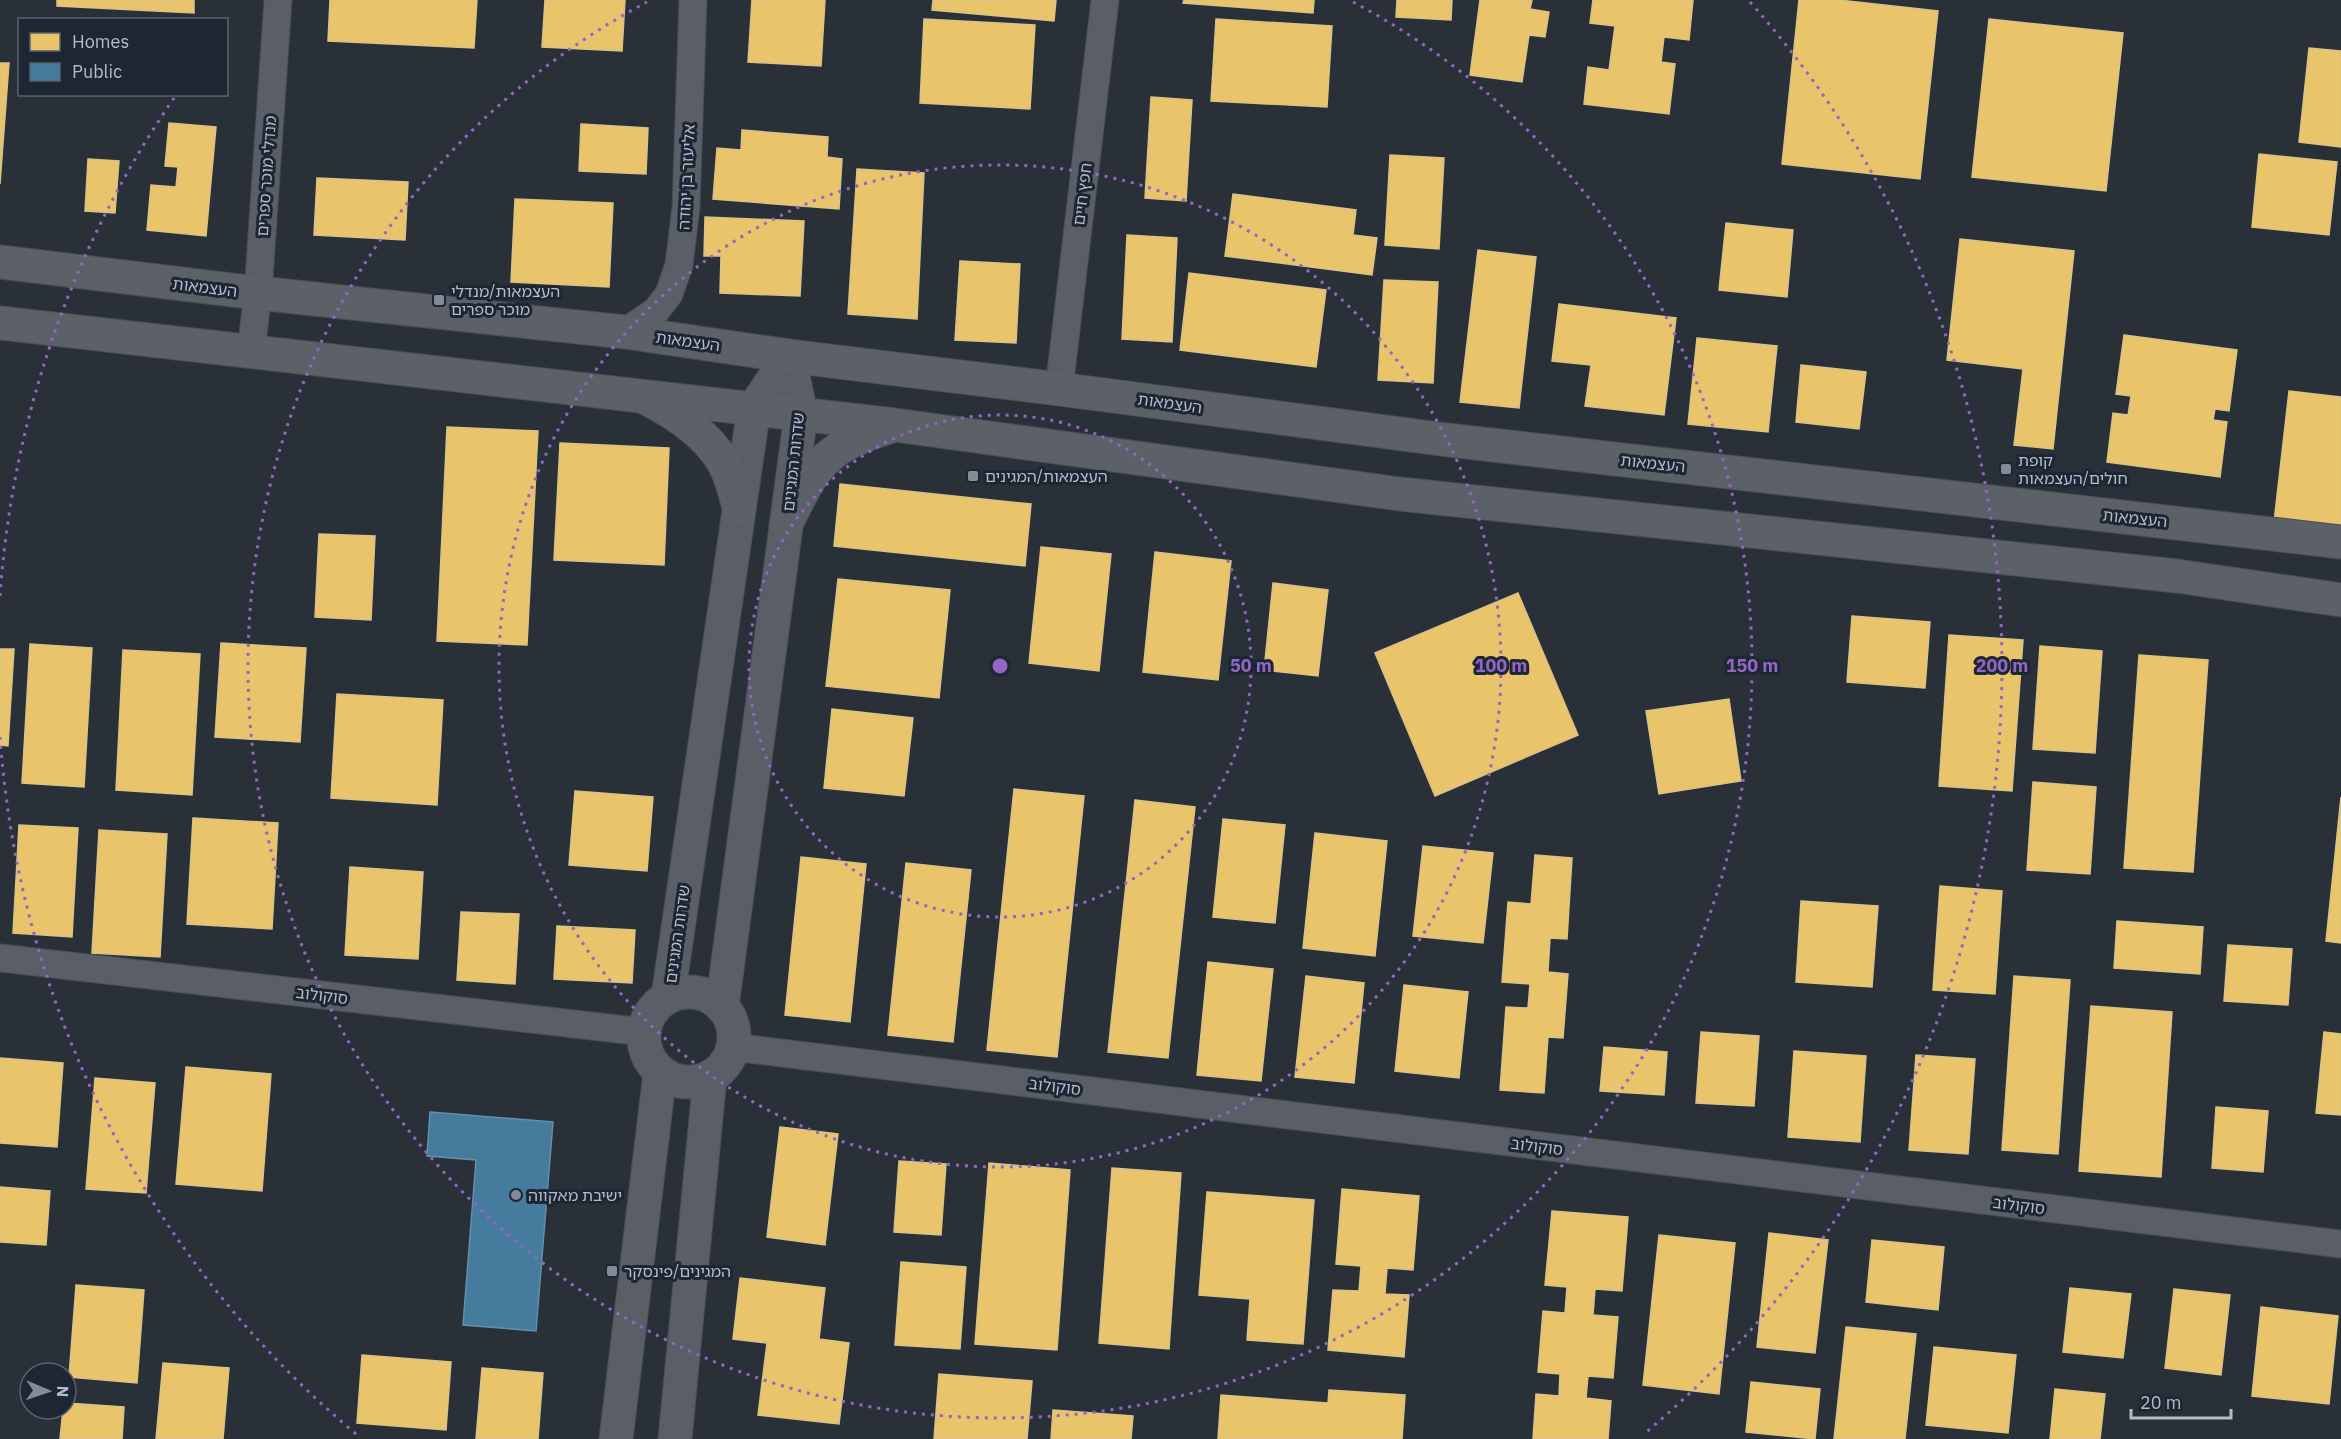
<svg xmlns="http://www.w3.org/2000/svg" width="2341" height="1439" font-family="'IBM Plex Sans','Noto Sans Hebrew',sans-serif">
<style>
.homes{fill:#e9c46a;stroke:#d9c286;stroke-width:1.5}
.public{fill:#457b9d;stroke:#668eaa;stroke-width:1.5}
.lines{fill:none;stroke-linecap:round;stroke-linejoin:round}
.minor-casing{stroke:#484c53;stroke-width:29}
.tertiary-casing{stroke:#484c53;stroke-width:35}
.primary-casing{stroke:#484c55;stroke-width:35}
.minor{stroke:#5a5e66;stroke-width:27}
.tertiary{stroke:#5a5e66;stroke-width:33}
.primary{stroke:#5c6168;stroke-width:33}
.ring{fill:none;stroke:#9266c3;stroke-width:3;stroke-dasharray:3 6}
.poi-dot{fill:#848b96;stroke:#1d2633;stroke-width:2}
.labels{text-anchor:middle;stroke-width:6;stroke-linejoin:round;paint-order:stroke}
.street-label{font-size:16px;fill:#b4bcc9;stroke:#1d2633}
.poi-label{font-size:16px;fill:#b4bcc9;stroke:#1d2633;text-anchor:start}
.centre{fill:#9266c3;stroke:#1d2633;stroke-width:3}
.ring-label{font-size:18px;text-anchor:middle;font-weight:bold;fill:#9266c3;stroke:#1d2633;stroke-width:6;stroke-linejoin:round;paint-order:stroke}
</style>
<rect width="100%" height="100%" fill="#2a3038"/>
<g class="homes">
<polygon points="57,0 194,0 194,13 57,6"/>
<polygon points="330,0 477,0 474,48 328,41"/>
<polygon points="545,0 625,0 622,51 542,47"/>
<polygon points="752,0 825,0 821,66 748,62"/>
<polygon points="933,0 1056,0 1054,21 932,10"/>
<polygon points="1184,0 1314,0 1313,13 1183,3"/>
<polygon points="1397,0 1452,0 1451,20 1396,17"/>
<polygon points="1480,0 1532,0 1530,9 1549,12 1545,37 1529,35 1522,82 1470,75"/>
<polygon points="1593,0 1693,0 1689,40 1664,37 1661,62 1675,64 1669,114 1584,104 1588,67 1609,70 1615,26 1590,23"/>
<polygon points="1799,0 1839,0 1938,11 1920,179 1782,164"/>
<polygon points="924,19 1035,25 1030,109 920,103"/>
<polygon points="1216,19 1332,26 1327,107 1211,101"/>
<polygon points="1989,19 2123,33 2106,191 1972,177"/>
<polygon points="2309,48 2341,51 2341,147 2299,142"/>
<polygon points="0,63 9,63 0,184"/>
<polygon points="1151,97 1192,100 1186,201 1145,198"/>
<polygon points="169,123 216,127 206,236 147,230 151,185 176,187 178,167 165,166"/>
<polygon points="581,124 648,128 646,174 579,171"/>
<polygon points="742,130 828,137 827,157 842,159 839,209 713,199 717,148 741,150"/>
<polygon points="2259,154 2337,162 2329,235 2252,227"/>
<polygon points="1390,155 1444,158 1439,249 1385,245"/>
<polygon points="88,159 119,161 115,213 85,211"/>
<polygon points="857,169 924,173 917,319 848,314"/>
<polygon points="317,178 408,182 405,240 314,235"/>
<polygon points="1233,194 1356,210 1353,235 1377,238 1372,275 1225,256"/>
<polygon points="515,199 613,203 609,287 511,282"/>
<polygon points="705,217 804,221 800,296 720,293 721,256 704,256"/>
<polygon points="1726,223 1793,230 1787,297 1719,290"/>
<polygon points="1127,235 1177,238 1172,342 1122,339"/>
<polygon points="1960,239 2074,251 2053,449 2014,445 2023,369 1947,360"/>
<polygon points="1478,250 1536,257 1519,408 1460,402"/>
<polygon points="960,261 1020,264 1016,343 955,340"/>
<polygon points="1189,273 1326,290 1316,367 1180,350"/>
<polygon points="1384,280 1438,282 1433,383 1378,380"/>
<polygon points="1559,304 1676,318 1664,415 1585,406 1591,365 1552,361"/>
<polygon points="2124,335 2237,350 2229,411 2215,409 2213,420 2227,422 2220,477 2107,462 2113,413 2128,415 2131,396 2116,394"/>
<polygon points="1697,338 1777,346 1768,432 1688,424"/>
<polygon points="1801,365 1866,372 1859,429 1796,422"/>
<polygon points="2289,391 2341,397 2341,530 2274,522"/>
<polygon points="447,427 538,431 527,645 437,641"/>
<polygon points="560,443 669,448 664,565 554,560"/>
<polygon points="840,484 1031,504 1025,566 834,546"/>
<polygon points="319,534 375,536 371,620 315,617"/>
<polygon points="1041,547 1111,554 1099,671 1029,663"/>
<polygon points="1155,552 1231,561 1218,680 1143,672"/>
<polygon points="838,579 950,590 939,698 826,686"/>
<polygon points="1273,583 1328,590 1318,676 1264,670"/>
<polygon points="1518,593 1578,735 1435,796 1375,653"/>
<polygon points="1852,616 1930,622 1925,688 1847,682"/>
<polygon points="1949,635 2023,640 2012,791 1939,786"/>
<polygon points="221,643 306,648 300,742 215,737"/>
<polygon points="30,644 92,648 84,787 22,783"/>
<polygon points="2040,646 2102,651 2095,753 2033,749"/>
<polygon points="0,649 14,649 8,746 0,745"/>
<polygon points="123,650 200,654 192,795 116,790"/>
<polygon points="2139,655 2208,660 2193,872 2124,868"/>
<polygon points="337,694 443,700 437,805 331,798"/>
<polygon points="1729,699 1741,781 1659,794 1646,711"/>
<polygon points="832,709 913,718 904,796 824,788"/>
<polygon points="2033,782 2096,787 2090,874 2027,870"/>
<polygon points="1014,789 1084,796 1057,1057 987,1050"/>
<polygon points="575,791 653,797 647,871 569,865"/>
<polygon points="2341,797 2341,943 2326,941"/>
<polygon points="1135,800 1195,807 1168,1058 1108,1052"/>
<polygon points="193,818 278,823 272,929 187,924"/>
<polygon points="1223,819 1285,825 1275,923 1213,917"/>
<polygon points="19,825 78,828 72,937 13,933"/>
<polygon points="99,830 167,834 160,957 92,953"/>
<polygon points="1315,833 1387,841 1375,956 1303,948"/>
<polygon points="1423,846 1493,853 1483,943 1413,936"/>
<polygon points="1535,855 1572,858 1567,939 1550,938 1548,972 1568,974 1563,1038 1548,1037 1544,1093 1500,1090 1506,1007 1528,1008 1530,984 1502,982 1508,902 1531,904"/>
<polygon points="801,857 866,864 850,1022 785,1015"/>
<polygon points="906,863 971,870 953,1042 888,1035"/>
<polygon points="350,867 423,872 418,959 345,955"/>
<polygon points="1940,886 2002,891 1995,994 1933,990"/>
<polygon points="1801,901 1878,906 1872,987 1796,982"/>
<polygon points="461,912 519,914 515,984 457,980"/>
<polygon points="2117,921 2203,927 2200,974 2114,968"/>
<polygon points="557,926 635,930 632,983 554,979"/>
<polygon points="2228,945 2292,949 2288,1005 2224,1001"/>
<polygon points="1208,962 1273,969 1261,1081 1197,1075"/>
<polygon points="1306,976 1364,983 1354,1083 1295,1077"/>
<polygon points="2014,976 2070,980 2058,1154 2002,1150"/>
<polygon points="1404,985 1468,992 1459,1078 1395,1071"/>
<polygon points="2091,1006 2172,1012 2161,1177 2079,1171"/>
<polygon points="1701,1032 1759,1036 1754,1106 1696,1103"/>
<polygon points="2324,1032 2341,1034 2341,1115 2316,1113"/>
<polygon points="1604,1047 1667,1052 1664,1095 1600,1091"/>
<polygon points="1794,1051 1866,1056 1860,1142 1788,1137"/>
<polygon points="1916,1055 1975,1059 1968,1154 1909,1150"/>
<polygon points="0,1058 63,1063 57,1147 0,1143"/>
<polygon points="186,1067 271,1074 262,1191 176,1184"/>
<polygon points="95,1078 155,1083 146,1193 86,1189"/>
<polygon points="2216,1107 2268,1111 2263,1172 2212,1168"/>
<polygon points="780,1127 838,1134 825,1245 767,1237"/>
<polygon points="899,1161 946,1164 941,1235 894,1232"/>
<polygon points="989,1163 1070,1170 1057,1350 975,1344"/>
<polygon points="1112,1168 1181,1173 1169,1349 1099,1343"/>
<polygon points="0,1187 50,1191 46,1245 0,1242"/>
<polygon points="1342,1189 1419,1196 1413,1270 1387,1268 1385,1294 1409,1295 1404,1357 1328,1350 1333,1290 1359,1291 1361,1266 1336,1264"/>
<polygon points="1207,1192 1314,1200 1303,1344 1247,1340 1250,1299 1199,1295"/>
<polygon points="1552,1211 1628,1217 1622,1291 1595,1289 1593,1315 1618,1317 1613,1378 1588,1376 1586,1398 1611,1401 1608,1439 1533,1439 1536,1394 1559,1396 1560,1374 1538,1372 1543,1311 1565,1313 1567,1287 1545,1285"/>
<polygon points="1769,1233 1828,1240 1815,1353 1757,1347"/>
<polygon points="1659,1235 1735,1243 1719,1394 1643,1385"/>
<polygon points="1872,1240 1944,1247 1938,1310 1866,1302"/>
<polygon points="901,1262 966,1267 960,1349 895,1345"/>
<polygon points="740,1278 825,1288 819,1339 849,1343 839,1424 758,1415 767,1343 733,1339"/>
<polygon points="76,1285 144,1290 137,1383 69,1377"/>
<polygon points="2070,1288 2131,1294 2123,1358 2063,1352"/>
<polygon points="2174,1289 2230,1295 2221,1375 2165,1368"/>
<polygon points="2261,1307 2338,1316 2329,1404 2252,1396"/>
<polygon points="1846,1327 1916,1334 1905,1439 1834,1439"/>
<polygon points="1934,1347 2016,1355 2008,1433 1926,1425"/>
<polygon points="362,1355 451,1362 446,1430 357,1423"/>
<polygon points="163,1363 229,1368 223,1439 156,1439"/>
<polygon points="482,1368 543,1373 538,1439 476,1439"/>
<polygon points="939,1374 1032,1381 1027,1439 934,1439"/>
<polygon points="1751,1382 1820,1389 1815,1439 1746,1432"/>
<polygon points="2055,1389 2105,1394 2100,1439 2050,1439"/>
<polygon points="1329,1390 1405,1395 1402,1439 1218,1439 1221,1395 1328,1403"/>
<polygon points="66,1403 124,1407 122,1439 60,1439 63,1409 66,1409"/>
<polygon points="1053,1410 1133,1416 1131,1439 1051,1439"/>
</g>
<polygon class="public" points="430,1112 553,1122 536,1331 463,1325 476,1160 427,1156"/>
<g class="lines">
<g class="minor-casing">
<g id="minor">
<polyline points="625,332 656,311 669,294 679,265 686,207 693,0"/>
<polyline points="251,351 258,293 278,0"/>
<polyline points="1059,389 1105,0"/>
<polyline points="0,958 644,1032"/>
<polyline points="733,1047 2341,1244"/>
</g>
</g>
<g class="tertiary-casing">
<g id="tertiary">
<circle cx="689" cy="1037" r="45"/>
<polyline points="668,997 754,408 789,356"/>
<polyline points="722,1007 801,414 789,356"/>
<polyline points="616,1439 660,1073"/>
<polyline points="675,1439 710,1077"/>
</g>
</g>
<g class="primary-casing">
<g id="primary">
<polyline points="0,262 258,293 625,332 789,356 1059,389 1440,439 2341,542"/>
<polyline points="0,323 895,425 1400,494 2177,576 2341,600"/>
<path d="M 648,399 C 675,413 706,434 722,460 C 731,475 735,492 739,508"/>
<path d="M 786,524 C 815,465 824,447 889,427"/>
</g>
</g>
<use href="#minor" class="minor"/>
<use href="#tertiary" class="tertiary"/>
<use href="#primary" class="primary"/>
</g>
<g class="ring">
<circle cx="1000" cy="666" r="251"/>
<circle cx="1000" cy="666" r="501"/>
<path d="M1353 2A752 752 0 1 1 647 2"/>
<path d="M356 1434A1002 1002 0 0 1 0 736M0 596A1002 1002 0 0 1 174 98M1750 2A1002 1002 0 0 1 1644 1434"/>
</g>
<g class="poi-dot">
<rect x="433" y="294" width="12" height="12" rx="3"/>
<rect x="2000" y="463" width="12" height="12" rx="3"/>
<rect x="967" y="470" width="12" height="12" rx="3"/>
<circle cx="516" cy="1195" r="6"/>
<rect x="606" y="1265" width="12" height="12" rx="3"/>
</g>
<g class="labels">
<g class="street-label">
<text transform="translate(266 176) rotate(-86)" y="6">מנדלי מוכר ספרים</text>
<text transform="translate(686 177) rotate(-87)" y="6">אליעזר בן יהודה</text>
<text transform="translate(1082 194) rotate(-83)" y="6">חפץ חיים</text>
<text transform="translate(205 287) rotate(7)" y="6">העצמאות</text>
<text transform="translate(688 341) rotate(8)" y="6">העצמאות</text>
<text transform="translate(1170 403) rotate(8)" y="6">העצמאות</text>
<text transform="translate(793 462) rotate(-84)" y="6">שדרות המגינים</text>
<text transform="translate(1653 463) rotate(6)" y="6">העצמאות</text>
<text transform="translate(2135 518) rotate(6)" y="6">העצמאות</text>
<text transform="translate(677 934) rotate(-82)" y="6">שדרות המגינים</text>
<text transform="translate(322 995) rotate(7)" y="6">סוקולוב</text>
<text transform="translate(1055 1086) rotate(7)" y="6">סוקולוב</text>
<text transform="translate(1537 1146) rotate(7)" y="6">סוקולוב</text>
<text transform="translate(2019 1205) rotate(7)" y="6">סוקולוב</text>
</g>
<g class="poi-label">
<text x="451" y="297">העצמאות/מנדלי<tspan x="451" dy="18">מוכר ספרים</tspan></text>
<text x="2018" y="466">קופת<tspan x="2018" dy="18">חולים/העצמאות</tspan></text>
<text x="985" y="482">העצמאות/המגינים</text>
<text x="528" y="1201">ישיבת מאקווה</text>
<text x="624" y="1277">המגינים/פינסקר</text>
</g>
</g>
<circle cx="1000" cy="666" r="9" class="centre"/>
<g class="ring-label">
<text x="1251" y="672">50 m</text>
<text x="1501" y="672">100 m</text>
<text x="1752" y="672">150 m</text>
<text x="2002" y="672">200 m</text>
</g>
<rect x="18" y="18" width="210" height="78" fill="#1d2633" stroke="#59626f" stroke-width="1.5"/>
<rect x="30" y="33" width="30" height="18" fill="#e9c46a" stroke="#59626f" stroke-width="1.5"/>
<text x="72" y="48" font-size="18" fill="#b4bcc9">Homes</text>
<rect x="30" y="63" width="30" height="18" fill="#457b9d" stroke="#59626f" stroke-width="1.5"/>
<text x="72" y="78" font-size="18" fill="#b4bcc9">Public</text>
<g transform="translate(48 1391) rotate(92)"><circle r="28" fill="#1d2633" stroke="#59626f" stroke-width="1.5"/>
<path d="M0-4.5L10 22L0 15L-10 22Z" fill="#848b96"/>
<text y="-9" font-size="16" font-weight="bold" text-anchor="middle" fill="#b4bcc9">N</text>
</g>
<path d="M2131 1409v9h100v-9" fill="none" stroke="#b4bcc9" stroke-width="3"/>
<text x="2140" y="1409" font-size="18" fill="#b4bcc9" stroke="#1d2633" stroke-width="4.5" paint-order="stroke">20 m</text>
</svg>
